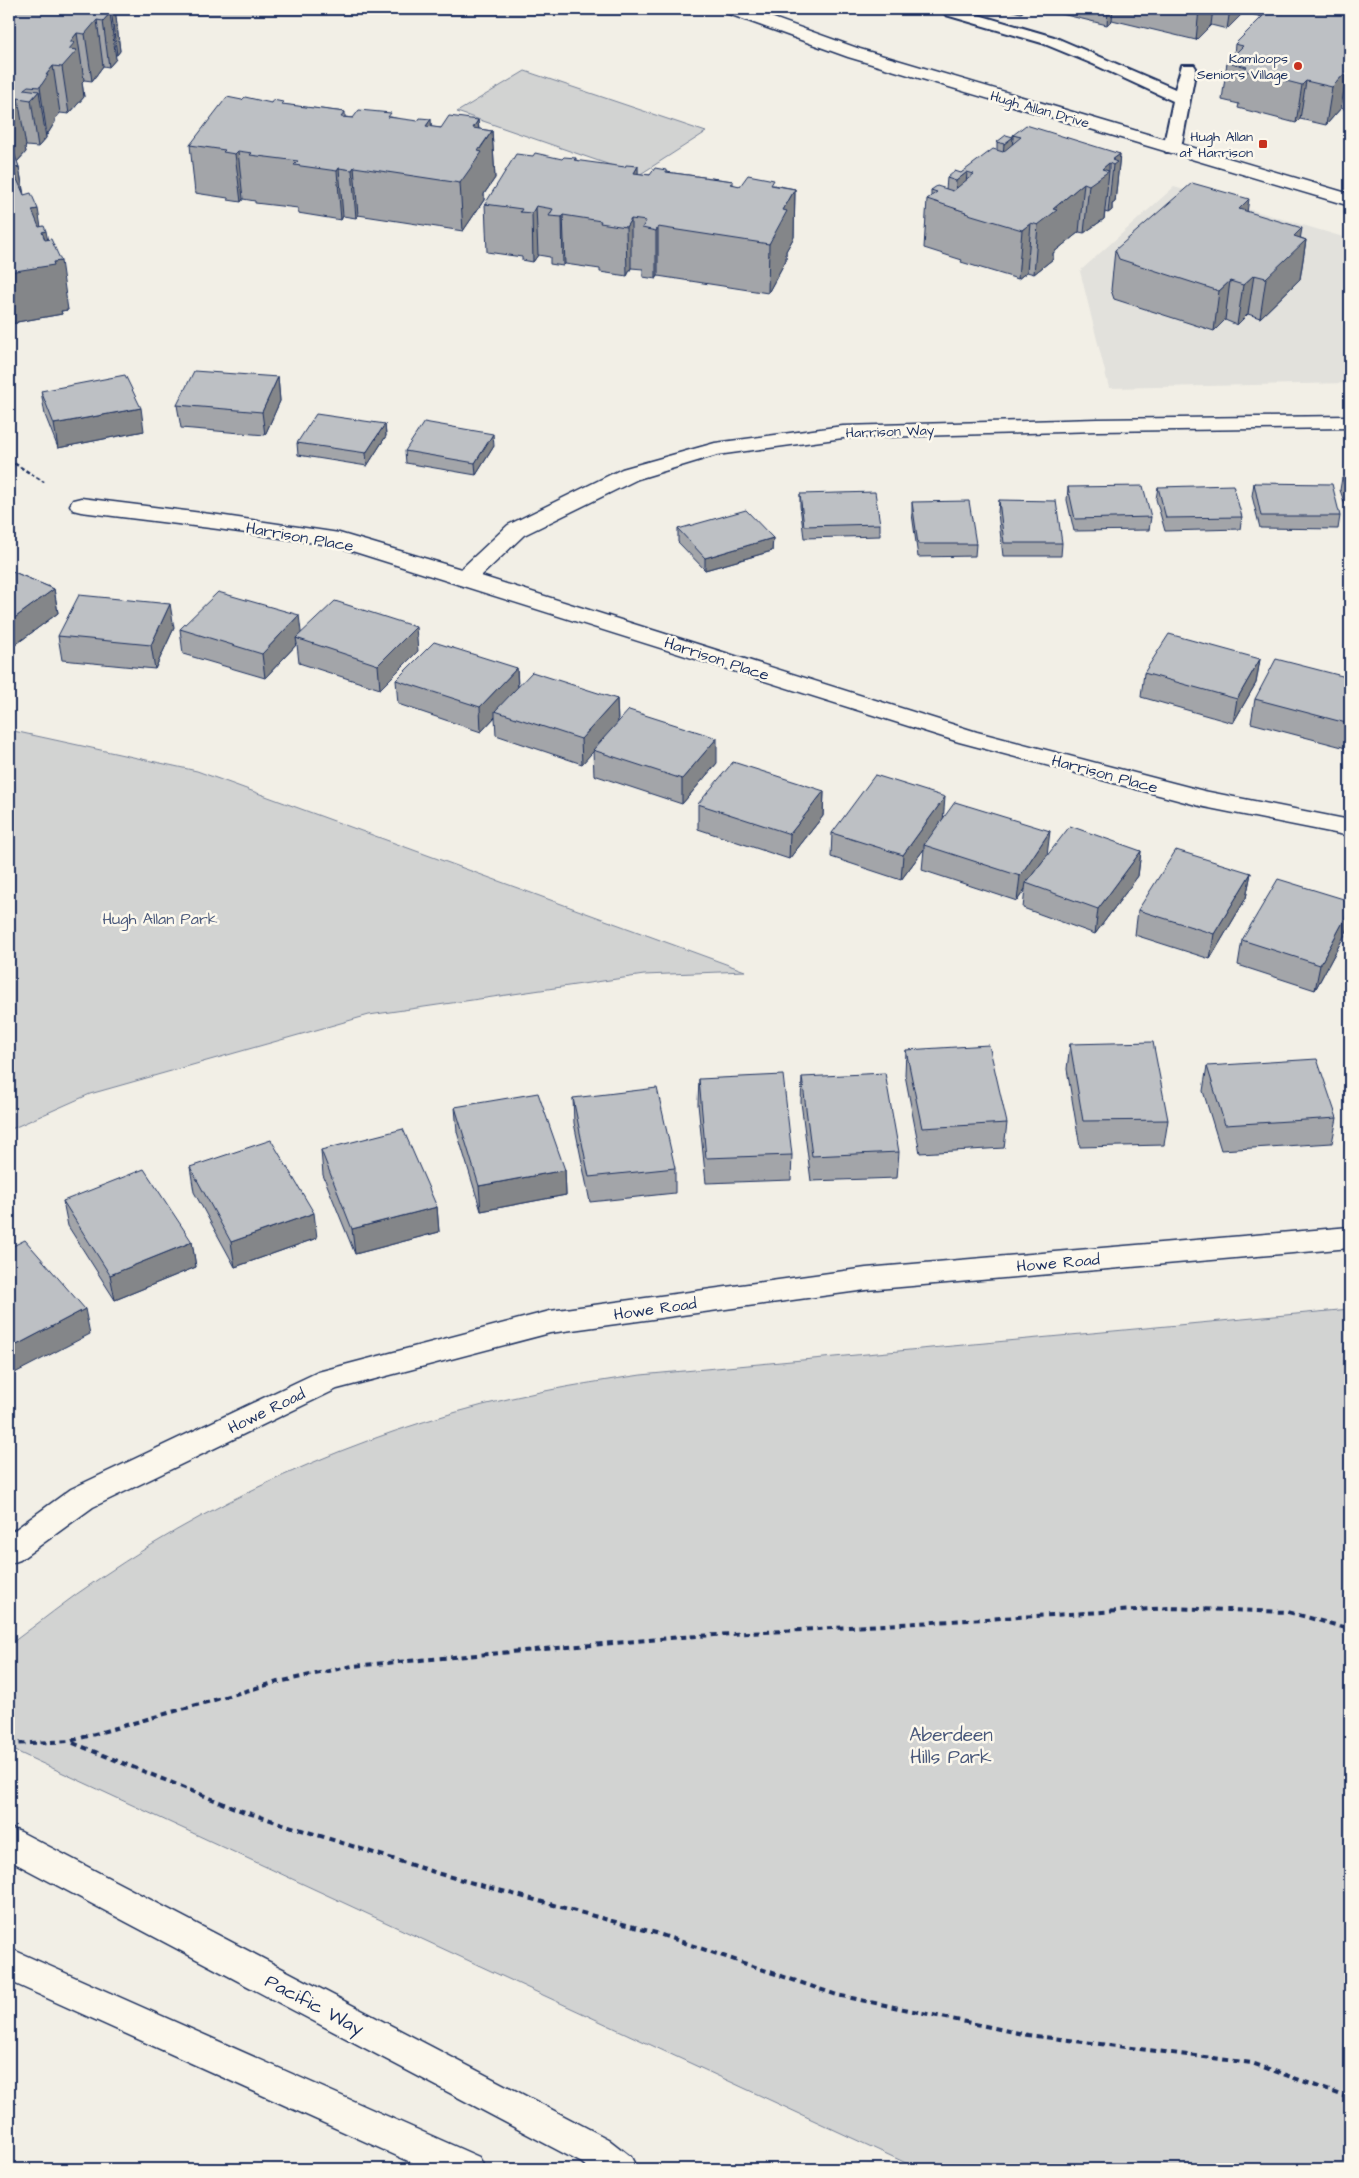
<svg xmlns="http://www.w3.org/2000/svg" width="1359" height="2178" font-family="'Architects Daughter',sans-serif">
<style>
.built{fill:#e2e1dc}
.green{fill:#d2d3d2;stroke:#768198}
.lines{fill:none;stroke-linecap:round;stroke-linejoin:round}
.service-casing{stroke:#1b2f5e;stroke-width:4}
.minor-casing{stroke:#1b2f5e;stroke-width:3}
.tertiary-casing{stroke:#1b2f5e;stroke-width:3}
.secondary-casing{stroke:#1b2f5e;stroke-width:3}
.path-far1{stroke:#1b2f5e;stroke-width:2.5;stroke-dasharray:4 2.5;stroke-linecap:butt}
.path{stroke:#1b2f5e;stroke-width:4;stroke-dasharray:6 4.5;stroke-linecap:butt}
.service{fill:#fbf7ec;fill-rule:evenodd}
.minor{fill:#fbf7ec;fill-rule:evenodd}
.tertiary{fill:#fbf7ec;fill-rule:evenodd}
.secondary{fill:#fbf7ec;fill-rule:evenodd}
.wall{fill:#a3a5a9;stroke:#1b2f5e}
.shaded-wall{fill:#848689;stroke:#1b2f5e}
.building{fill:#bdc0c4;stroke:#1b2f5e}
.poi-dot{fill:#c8321e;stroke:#fbf7ec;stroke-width:2}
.labels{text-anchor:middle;stroke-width:5;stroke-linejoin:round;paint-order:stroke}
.far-poi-label{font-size:14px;fill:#1b2f5e;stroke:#fbf7ec;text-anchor:end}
.far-street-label{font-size:14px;fill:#1b2f5e;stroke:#fbf7ec}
.street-label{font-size:16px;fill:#1b2f5e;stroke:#fbf7ec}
.park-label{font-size:16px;fill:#49587b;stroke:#fbf7ec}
.near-park-label{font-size:19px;fill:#49587b;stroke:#fbf7ec}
.near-street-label{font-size:19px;fill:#1b2f5e;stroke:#fbf7ec}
</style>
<rect width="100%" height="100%" fill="#f2efe6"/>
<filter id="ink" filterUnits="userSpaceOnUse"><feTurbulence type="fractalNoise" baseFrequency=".02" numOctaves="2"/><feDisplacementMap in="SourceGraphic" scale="10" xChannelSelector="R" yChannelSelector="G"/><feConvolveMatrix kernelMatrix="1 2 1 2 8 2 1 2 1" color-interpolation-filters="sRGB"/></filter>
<g filter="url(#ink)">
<polygon class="built" points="1174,187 1350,239 1350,383 1109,388 1080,271"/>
<g class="green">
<polygon points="9,9 612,9 621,15 9,15"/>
<polygon points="525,71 706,132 639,175 457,112"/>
<polygon points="9,730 197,771 745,971 644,975 369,1015 90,1094 9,1130"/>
<path d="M 1350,1309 L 1350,2169 L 919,2169 L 9,1748 L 9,1645 C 39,1623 68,1599 100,1578 C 231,1489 385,1423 540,1392 C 574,1385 607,1380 641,1375 Z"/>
</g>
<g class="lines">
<g class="service-casing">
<polygon id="service" points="941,9 958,9 1054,37 1175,89 1182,65 1194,65 1196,68 1181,148 1178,152 1166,152 1163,148 1173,101 1093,64 1042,43 946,15"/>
</g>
<g class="minor-casing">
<polygon id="minor" points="1350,416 1350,428 1097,431 843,438 717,455 638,479 524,535 481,576 977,732 1204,791 1350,820 1350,836 1204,807 959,742 336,546 218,529 81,512 73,510 70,505 73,500 81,498 218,515 339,533 461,569 508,525 622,469 715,443 843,426 1097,419"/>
</g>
<g class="tertiary-casing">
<polygon id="tertiary" points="1350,1227 1350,1248 866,1290 550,1333 337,1389 93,1507 20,1560 9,1564 9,1534 71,1489 318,1372 550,1311 866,1268"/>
</g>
<g class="secondary-casing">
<g id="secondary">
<polygon points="723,9 748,9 860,49 1350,194 1350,206 848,57 726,13"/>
<polygon points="9,1828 21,1832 608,2139 631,2157 637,2169 589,2169 582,2163 9,1860"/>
<polygon points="9,1948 479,2157 485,2169 426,2169 9,1981"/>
</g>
</g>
<polyline class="path-far1" points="9,460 44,482"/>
<g class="path">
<polyline points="73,1743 242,1811 440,1874 656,1933 837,1995 1028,2035 1252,2063 1350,2098"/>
<polyline points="9,1744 70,1741 274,1683 352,1666 682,1637 1169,1608 1288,1612 1350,1629"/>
</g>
<use href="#service" class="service"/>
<use href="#minor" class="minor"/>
<use href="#tertiary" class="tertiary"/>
<use href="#secondary" class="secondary"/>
</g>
<g class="wall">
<polygon points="9,9 115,9 120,51 117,55 115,55 116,59 109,67 103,66 92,81 84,80 82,82 84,97 69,114 60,113 55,119 55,122 47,135 46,134 46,138 38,147 26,146 25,147 26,152 17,162 19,167 24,195 48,240 68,310 61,311 62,314 17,322 17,323 9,324"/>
<polygon points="1004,9 1026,9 1021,13"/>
<polygon points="1027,9 1350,9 1350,111 1341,108 1326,125 1300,119 1296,123 1238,108 1239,104 1222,100 1227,62 1234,55 1235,44 1262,17 1244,12 1227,29 1211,25 1196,40 1112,20 1107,25 1041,9 1038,11"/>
<polygon points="271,103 345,112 345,117 353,118 391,117 431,127 441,128 478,120 479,129 492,131 495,178 484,194 484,200 463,231 358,215 356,218 343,216 341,220 298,213 298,208 255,203 255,201 243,199 241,202 228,200 228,198 195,193 190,145"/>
<polygon points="1013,135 1120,154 1115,202 1112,204 1112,210 1108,213 1105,212 1104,219 1084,233 1079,232 1053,253 1053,259 1034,274 1027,272 1018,279 961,262 962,260 924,248 927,199 931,197 931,190 946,189 947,178 961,173 997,150 997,142 1012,145"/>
<polygon points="576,158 576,161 638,174 650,175 666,172 733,181 733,185 740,186 774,185 795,189 794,237 786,251 786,260 768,293 658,276 656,279 643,277 643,269 631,268 627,276 600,272 600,269 565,264 563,266 550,264 550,257 538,255 533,262 522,260 522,257 487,252 485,204"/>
<polygon points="1247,211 1301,238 1306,240 1300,279 1260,318 1248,314 1237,325 1225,320 1214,331 1114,299 1111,290 1115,250"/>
<polygon points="278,377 280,401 265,435 181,428 177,405"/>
<polygon points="41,391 144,431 58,448 45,415"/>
<polygon points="385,424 386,436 367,466 298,455 297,443"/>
<polygon points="494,446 476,475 406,463 405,451"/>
<polygon points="1342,478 1350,478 1350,519 1340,490"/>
<polygon points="1254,483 1340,516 1338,529 1260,528 1252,496"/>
<polygon points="1068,487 1151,517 1149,530 1074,531 1067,500"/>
<polygon points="1158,487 1242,517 1240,529 1165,531 1156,499"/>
<polygon points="800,494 880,524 880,536 804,538 800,506"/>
<polygon points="999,500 1062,543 1061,556 1003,556 998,513"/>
<polygon points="912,502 976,544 975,556 918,557 912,514"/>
<polygon points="678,529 773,538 772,551 705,570 678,542"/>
<polygon points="9,570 54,589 58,613 11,648 9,647"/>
<polygon points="174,628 155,669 62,660 58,636"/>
<polygon points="180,629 301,634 418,651 380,689 299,663 297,644 265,678 183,654"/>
<polygon points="1260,659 1256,683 1233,723 1141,697 1144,673"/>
<polygon points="517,668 518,686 617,699 618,723 717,763 682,804 594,775 593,751 582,764 496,735 495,717 481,732 398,704 396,680"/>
<polygon points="1350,678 1350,739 1346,748 1251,723 1255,699"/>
<polygon points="824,791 823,816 789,859 698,829 698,804"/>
<polygon points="943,818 1048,855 1141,851 1138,876 1095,934 1023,908 1025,889 1017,901 922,870 924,849 901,880 831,857 832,833"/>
<polygon points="1251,873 1246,898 1210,959 1135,935 1138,910"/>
<polygon points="1350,909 1350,922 1349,927 1315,990 1238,965 1242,940"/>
<polygon points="1070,1044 1168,1120 1164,1145 1080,1147 1067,1069"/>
<polygon points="906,1050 1007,1123 1004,1148 920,1153 905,1075"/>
<polygon points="1207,1066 1337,1118 1332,1143 1221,1150 1203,1091"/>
<polygon points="802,1077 899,1152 897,1178 811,1181 801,1102"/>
<polygon points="699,1079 792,1155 791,1180 706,1183 698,1104"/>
<polygon points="573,1098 675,1168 675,1193 590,1202 574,1123"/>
<polygon points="455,1107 565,1170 566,1195 481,1211 457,1132"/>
<polygon points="321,1150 437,1207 439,1232 355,1254 323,1175"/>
<polygon points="190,1167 317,1238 235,1267 194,1192"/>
<polygon points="63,1201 192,1242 196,1267 115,1300 68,1226"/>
</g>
<g class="shaded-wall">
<polygon points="96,9 98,9 99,20 97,20 103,66 92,81 85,34 94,11"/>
<polygon points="111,9 115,9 120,51 117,55"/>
<polygon points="1022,9 1026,9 1021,13"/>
<polygon points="1108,9 1113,9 1112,20 1107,25"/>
<polygon points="1199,9 1213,9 1211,25 1196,40"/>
<polygon points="1230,9 1244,9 1244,12 1227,29"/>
<polygon points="110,13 116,59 109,67 103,21"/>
<polygon points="77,33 84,80 82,82 84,97 69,114 62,67 69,49 70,42"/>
<polygon points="53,66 60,113 55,119 55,122 47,135 40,87 46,75"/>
<polygon points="1347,71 1341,108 1326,125 1332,87"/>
<polygon points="1306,81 1300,119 1296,123 1302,85"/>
<polygon points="39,91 46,138 38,147 31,100"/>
<polygon points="18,98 26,146 25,147 26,152 14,165 9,129 9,115 13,104"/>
<polygon points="431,119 434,167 426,126"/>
<polygon points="478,120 480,149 492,131 495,178 484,194 484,200 463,231 460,183 473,128"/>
<polygon points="1013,137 1009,185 1000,192 1004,144"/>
<polygon points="238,151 243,199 241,202 235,154"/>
<polygon points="1120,154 1115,202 1112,204 1112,210 1108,213 1113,165 1112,160"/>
<polygon points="1109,163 1109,171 1104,219 1084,233 1089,185 1102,169"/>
<polygon points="638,166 639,215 634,173"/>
<polygon points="19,167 27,215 12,168"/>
<polygon points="354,167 358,215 356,218 352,170"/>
<polygon points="339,168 343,216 341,220 337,171"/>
<polygon points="967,172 964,211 954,208 956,181"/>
<polygon points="1084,183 1079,232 1053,253 1053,259 1034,274 1038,225 1053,209"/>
<polygon points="795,189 794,237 786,251 786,260 768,293 769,244 783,210"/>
<polygon points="1249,199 1243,239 1239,209"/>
<polygon points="536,206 538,255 533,262 532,213"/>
<polygon points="38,209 46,258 32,210"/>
<polygon points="563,215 565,264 563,266 562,217"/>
<polygon points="631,219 631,268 627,276 626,227"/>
<polygon points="1031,223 1027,272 1018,279 1022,230"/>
<polygon points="658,227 658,276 656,279 656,231"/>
<polygon points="1302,228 1299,246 1306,240 1300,279 1260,318 1266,278 1294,236"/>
<polygon points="46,231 52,265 53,262 61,261 68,310 61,311 62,314 17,322 17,323 9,324 9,272 42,232"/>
<polygon points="1254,275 1248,314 1237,325 1243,285"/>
<polygon points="1230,281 1225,320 1214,331 1219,291"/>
<polygon points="278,377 280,401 265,435 262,412"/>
<polygon points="141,408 144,431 58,448 54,424"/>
<polygon points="385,424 386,436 367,466 366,453"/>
<polygon points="493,434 494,446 476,475 475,463"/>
<polygon points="773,538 772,551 705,570 705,558"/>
<polygon points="54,589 58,613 11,648 9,637 9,622"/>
<polygon points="170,604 174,628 155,669 151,645"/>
<polygon points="299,615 302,640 296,638 297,644 265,678 262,654"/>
<polygon points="416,627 418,651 380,689 378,665"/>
<polygon points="1260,659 1256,683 1233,723 1237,699"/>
<polygon points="517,668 518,692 495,711 495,717 481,732 480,707"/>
<polygon points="617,699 618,724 582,764 581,739"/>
<polygon points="1350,723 1350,739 1346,748"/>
<polygon points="717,738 717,763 682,804 682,779"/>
<polygon points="824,791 823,816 789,859 790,834"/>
<polygon points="945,797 943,822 924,845 924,849 901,880 903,855"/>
<polygon points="1050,831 1047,856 1026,883 1025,889 1017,901 1020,876"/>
<polygon points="1141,851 1138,876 1095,934 1098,909"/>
<polygon points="1251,873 1246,898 1210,959 1214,934"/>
<polygon points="1350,909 1350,922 1349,927 1315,990 1320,965"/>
<polygon points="565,1170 566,1195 481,1211 479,1186"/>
<polygon points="437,1207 439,1232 355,1254 352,1229"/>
<polygon points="314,1213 317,1238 235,1267 231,1242"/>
<polygon points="192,1242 196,1267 115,1300 110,1275"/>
<polygon points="85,1309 90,1334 9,1376 9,1349"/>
</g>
<g class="building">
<polygon points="10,9 96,9 94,11 110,13 103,21 97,20 85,34 77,33 70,42 75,42 69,49 77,50 62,67 53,66 46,75 48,75 40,87 28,86 24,89 39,91 31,100 18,98 13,104 18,105 9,115 9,10"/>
<polygon points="1288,9 1350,9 1350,71 1347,71 1332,87 1306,81 1302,85 1243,70 1247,67 1227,62 1243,46 1235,44 1269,10 1284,13"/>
<polygon points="227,97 242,100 245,97 271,103 273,100 283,102 282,104 345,112 341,117 353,118 359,110 391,113 388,117 418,121 420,118 431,119 426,126 441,128 449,116 478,120 473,128 492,131 478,151 482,152 460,183 354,167 352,170 339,168 337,171 294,165 298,161 250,155 252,153 238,151 235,154 223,152 225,150 190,145"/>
<polygon points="1026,125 1120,154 1112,160 1117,162 1113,165 1109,163 1102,169 1109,171 1089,185 1084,183 1053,209 1057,210 1038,225 1031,223 1022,230 965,213 966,212 927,199 937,192 931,190 937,186 953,191 974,174 967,172 956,181 947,178 955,171 961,173 993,149 1003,152 1021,137 1013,135"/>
<polygon points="1006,135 1013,137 1004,144 997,142"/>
<polygon points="9,150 13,150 19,167 12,168 24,195 31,193 38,209 32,210 39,227 44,226 46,231 42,232 45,240 51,239 61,261 53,262 54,265 9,272"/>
<polygon points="535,153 562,159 564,157 576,158 574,160 625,167 626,165 638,166 634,173 650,175 655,168 666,170 666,172 733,181 731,184 740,186 748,175 774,180 771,185 795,189 783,210 787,211 769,244 658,227 656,231 642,228 646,221 631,219 626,227 600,223 601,221 563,215 562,217 549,216 553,209 536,206 532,213 520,212 522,209 485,204 516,154 533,156"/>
<polygon points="1192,183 1249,199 1239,209 1302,228 1294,236 1306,240 1266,278 1254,275 1243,285 1230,281 1219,291 1119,259 1115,250"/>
<polygon points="194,371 278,377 262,412 177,405"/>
<polygon points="125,375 141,408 54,424 41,391"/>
<polygon points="316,414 385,424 366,453 297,443"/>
<polygon points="424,422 493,434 475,463 405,451"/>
<polygon points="1342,478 1350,478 1350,501"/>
<polygon points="1254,483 1332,484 1340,516 1261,516"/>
<polygon points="1233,485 1242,517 1166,518 1158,487"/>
<polygon points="1143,486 1151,517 1075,519 1068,487"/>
<polygon points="875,492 880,524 804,526 800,494"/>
<polygon points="999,500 1056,501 1062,543 1004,543"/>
<polygon points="969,501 976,544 918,544 912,502"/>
<polygon points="746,510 773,538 705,558 678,529"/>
<polygon points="9,570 54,589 9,622"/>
<polygon points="218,592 299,615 262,654 180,629"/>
<polygon points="79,595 170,604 151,645 58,636"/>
<polygon points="335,601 416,627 378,665 296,638"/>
<polygon points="1169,634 1260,659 1237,699 1144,673"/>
<polygon points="434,642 517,668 480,707 396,680"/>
<polygon points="1276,659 1350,678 1350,724 1255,699"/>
<polygon points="532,672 617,699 581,739 495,711"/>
<polygon points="629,710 717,738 682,779 593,750"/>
<polygon points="733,762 824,791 790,834 698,804"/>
<polygon points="875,775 945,797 903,855 832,833"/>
<polygon points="955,802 1050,831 1020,876 924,845"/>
<polygon points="1070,826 1141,851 1098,909 1026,883"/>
<polygon points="1176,850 1251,873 1214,934 1138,910"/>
<polygon points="1278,879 1350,901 1350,909 1320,965 1242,940"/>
<polygon points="1153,1042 1168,1120 1083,1121 1070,1044"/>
<polygon points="989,1045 1007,1123 922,1128 906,1050"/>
<polygon points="1317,1059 1337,1118 1225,1125 1207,1066"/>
<polygon points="885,1073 899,1152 812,1156 802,1077"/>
<polygon points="783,1075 792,1155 706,1158 699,1079"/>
<polygon points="657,1088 675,1168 589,1177 573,1098"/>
<polygon points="538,1093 565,1170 479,1186 455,1107"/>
<polygon points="403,1129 437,1207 352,1229 321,1150"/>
<polygon points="271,1140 314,1213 231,1242 190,1167"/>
<polygon points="144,1169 192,1242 110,1275 63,1201"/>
<polygon points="25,1240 85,1309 9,1349 9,1248"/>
</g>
</g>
<g class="poi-dot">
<circle cx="1298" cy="66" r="5"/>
<rect x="1258" y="139" width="10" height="10" rx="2.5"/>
</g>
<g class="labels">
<g class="far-poi-label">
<text x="1288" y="63">Kamloops<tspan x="1288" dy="16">Seniors Village</tspan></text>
<text x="1253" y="141">Hugh Allan<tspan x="1253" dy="16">at Harrison</tspan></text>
</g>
<g class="far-street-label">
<text transform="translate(1040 109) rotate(16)" y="5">Hugh Allan Drive</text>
<text transform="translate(890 431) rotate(-2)" y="5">Harrison Way</text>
</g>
<g class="street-label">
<text transform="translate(300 536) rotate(10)" y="6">Harrison Place</text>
<text transform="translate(717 658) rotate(18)" y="6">Harrison Place</text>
<text transform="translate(1105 773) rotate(15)" y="6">Harrison Place</text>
<text transform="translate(1058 1262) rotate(-5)" y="6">Howe Road</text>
<text transform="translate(655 1308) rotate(-8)" y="6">Howe Road</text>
<text transform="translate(266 1410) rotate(-26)" y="6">Howe Road</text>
</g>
<g class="park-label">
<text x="160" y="924">Hugh Allan Park</text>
</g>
<g class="near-park-label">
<text x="951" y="1741">Aberdeen<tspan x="951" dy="22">Hills Park</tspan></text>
</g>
<g class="near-street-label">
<text transform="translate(315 2004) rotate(28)" y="7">Pacific Way</text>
</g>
</g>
<rect width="1359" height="2178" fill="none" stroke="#fbf7ec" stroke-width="30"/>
<rect x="15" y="15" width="1329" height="2148" fill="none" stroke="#1b2f5e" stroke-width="2" filter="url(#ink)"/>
</svg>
